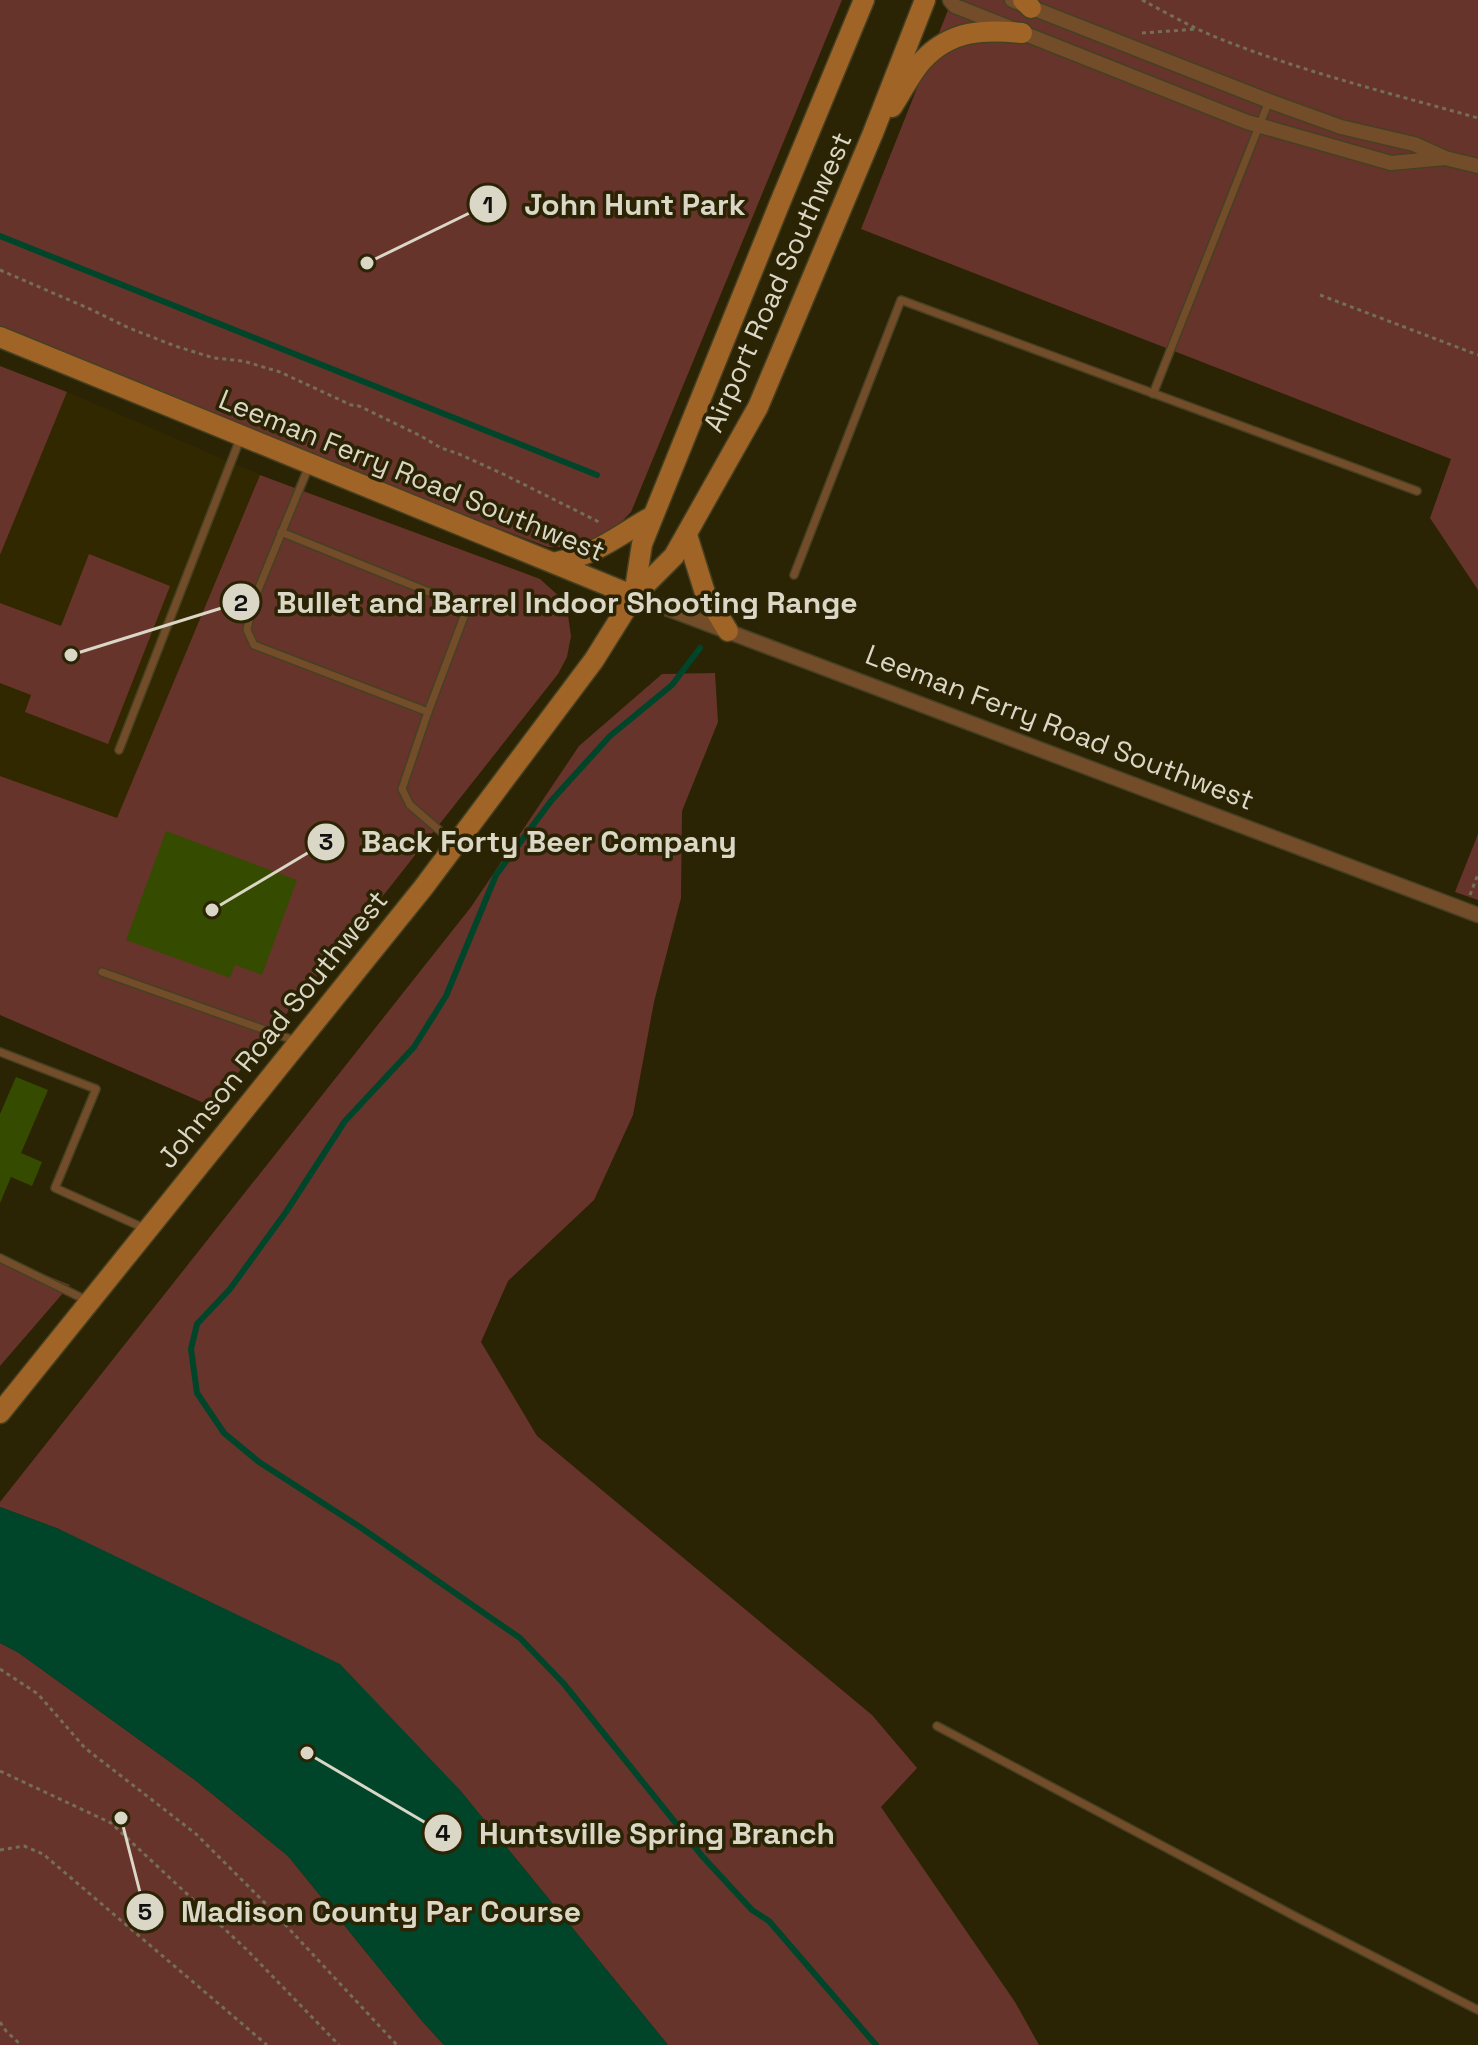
<svg xmlns="http://www.w3.org/2000/svg" width="1478" height="2045" font-family="'Space Grotesk',sans-serif">
<style>
.built{fill:#322800}
.green{fill:#67342c}
.water{fill:#00452a}
.lines{fill:none;stroke-linecap:round;stroke-linejoin:round}
.stream{stroke:#00452a;stroke-width:6}
.building{fill:#354c00}
.lane-casing{stroke:#464023;stroke-width:10}
.street-casing{stroke:#464023;stroke-width:17}
.secondary-casing{stroke:#464023;stroke-width:23}
.path{stroke:#746e55;stroke-width:3;stroke-dasharray:4 4;stroke-linecap:butt}
.lane{stroke:#734d2a;stroke-width:7}
.street{stroke:#734d2a;stroke-width:14}
.secondary{stroke:#a06426;stroke-width:20}
.labels{text-anchor:middle;stroke-width:7;stroke-linejoin:round;paint-order:stroke}
.street-label{font-size:28px;fill:#dbd7c6;stroke:#2a2304}
.leader{fill:none;stroke:#dbd7c6;stroke-width:3}
.callout-dot{fill:#dbd7c6;stroke:#2a2304;stroke-width:3}
.mark-label{font-size:24px;text-anchor:middle;font-weight:bold;fill:#111}
.callout-label{font-size:30px;text-anchor:middle;font-weight:bold;fill:#dbd7c6;stroke:#2a2304;stroke-width:7;stroke-linejoin:round;paint-order:stroke}
</style>
<rect width="100%" height="100%" fill="#2a2304"/>
<polygon class="built" points="67,392 260,475 117,819 0,776 0,555"/>
<g class="green">
<path d="M 0,0 L 842,0 L 631,512 C 607,538 585,549 548,547 L 77,369 L 0,338 Z"/>
<polygon points="952,0 1478,0 1478,590 1430,518 1451,459 861,229"/>
<polygon points="0,366 67,392 0,555"/>
<polygon points="260,475 540,579 561,598 568,615 571,636 567,657 558,674 386,892 211,1106 0,1015 0,776 117,818"/>
<polygon points="89,554 170,586 108,744 25,712 31,695 0,683 0,603 61,626"/>
<polygon points="715,673 718,722 682,811 681,898 654,1002 633,1115 594,1200 508,1281 481,1342 537,1436 872,1715 917,1768 881,1807 1015,2002 1039,2045 668,2045 459,1789 59,1529 0,1507 0,1502 471,907 579,746 662,674"/>
<polygon points="1478,834 1478,900 1455,892"/>
<polygon points="0,1256 70,1285 0,1366"/>
<polygon points="0,1643 19,1653 195,1780 288,1856 422,2021 444,2045 0,2045"/>
</g>
<polygon class="water" points="0,1507 59,1529 340,1664 459,1789 668,2045 444,2045 422,2021 288,1856 195,1780 19,1653 0,1643"/>
<g class="lines">
<g class="stream">
<polyline points="0,236 597,475"/>
<polyline points="700,648 672,685 610,736 551,801 496,875 446,996 414,1047 345,1121 286,1212 230,1289 197,1324 191,1349 197,1393 224,1433 259,1462 360,1527 520,1638 564,1684 703,1857 752,1910 769,1921 876,2045"/>
</g>
</g>
<g class="building">
<polygon points="166,831 297,880 262,975 235,965 230,978 126,940"/>
<polygon points="16,1077 48,1090 21,1153 42,1162 32,1186 11,1177 0,1203 0,1114"/>
</g>
<g class="lines">
<g class="lane-casing">
<g id="lane">
<polyline points="1153,394 1269,101"/>
<polyline points="309,466 253,602 247,630 254,645 428,712 402,789 410,805 453,842"/>
<polyline points="281,532 461,605 465,614 428,712"/>
<polyline points="794,575 901,300 1417,491"/>
<polyline points="119,750 240,439"/>
<polyline points="102,972 296,1041"/>
<polyline points="0,1052 96,1089 55,1188 146,1229"/>
<polyline points="0,1258 86,1300"/>
<polyline points="937,1726 1302,1920 1478,2010"/>
</g>
</g>
<g class="street-casing">
<g id="street">
<polyline points="950,0 955,6 1247,122 1391,163 1445,158"/>
<polyline points="1012,0 1269,101 1341,127 1414,144 1445,158 1478,166"/>
<polyline points="634,596 1478,915"/>
</g>
</g>
<g class="secondary-casing">
<g id="secondary">
<polyline points="1023,0 1031,8"/>
<path d="M 892,107 C 902,92 911,73 923,60 C 951,30 984,29 1022,33"/>
<polyline points="0,337 634,596"/>
<polyline points="687,535 705,593 728,631"/>
<path d="M 554,563 C 564,560 575,558 585,554 C 609,545 630,528 653,516"/>
<polyline points="634,596 642,544 779,205 864,0"/>
<polyline points="0,1413 423,888 594,660 634,596 674,556 758,407 873,133 925,0"/>
</g>
</g>
<g class="path">
<path d="M 1142,0 C 1165,12 1189,26 1213,36 C 1299,71 1389,93 1478,118"/>
<polyline points="1142,33 1198,29"/>
<polyline points="0,270 90,309 129,328 175,346 214,358 243,361 280,372 351,405 359,406 421,436 441,448 459,454 503,474 601,523"/>
<polyline points="1320,295 1478,355"/>
<polyline points="1470,895 1478,874"/>
<polyline points="0,1669 38,1694 85,1748 196,1834 266,1904 397,2045"/>
<polyline points="0,1771 111,1823 246,1949 339,2045"/>
<polyline points="0,1850 24,1846 43,1854 267,2045"/>
<polyline points="0,2022 6,2031 21,2045"/>
</g>
<use href="#lane" class="lane"/>
<use href="#street" class="street"/>
<use href="#secondary" class="secondary"/>
</g>
<g class="labels">
<g class="street-label">
<text transform="translate(777 282) rotate(-66)" y="10">Airport Road Southwest</text>
<text transform="translate(412 475) rotate(22)" y="10">Leeman Ferry Road Southwest</text>
<text transform="translate(1060 727) rotate(21)" y="10">Leeman Ferry Road Southwest</text>
<text transform="translate(272 1029) rotate(-51)" y="10">Johnson Road Southwest</text>
</g>
</g>
<path class="leader" d="M367 263L488 204M71 655L241 602M212 910L326 842M307 1753L443 1833M121 1818L145 1912"/>
<g class="callout-dot">
<circle cx="367" cy="263" r="8"/>
<circle cx="71" cy="655" r="8"/>
<circle cx="212" cy="910" r="8"/>
<circle cx="307" cy="1753" r="8"/>
<circle cx="121" cy="1818" r="8"/>
<circle cx="488" cy="204" r="20"/>
<circle cx="241" cy="602" r="20"/>
<circle cx="326" cy="842" r="20"/>
<circle cx="443" cy="1833" r="20"/>
<circle cx="145" cy="1912" r="20"/>
</g>
<g class="mark-label">
<text x="488" y="213">1</text>
<text x="241" y="611">2</text>
<text x="326" y="850">3</text>
<text x="443" y="1841">4</text>
<text x="145" y="1920">5</text>
</g>
<g class="callout-label">
<text x="635" y="215">John Hunt Park</text>
<text x="567" y="613">Bullet and Barrel Indoor Shooting Range</text>
<text x="549" y="852">Back Forty Beer Company</text>
<text x="657" y="1844">Huntsville Spring Branch</text>
<text x="381" y="1922">Madison County Par Course</text>
</g>
</svg>
